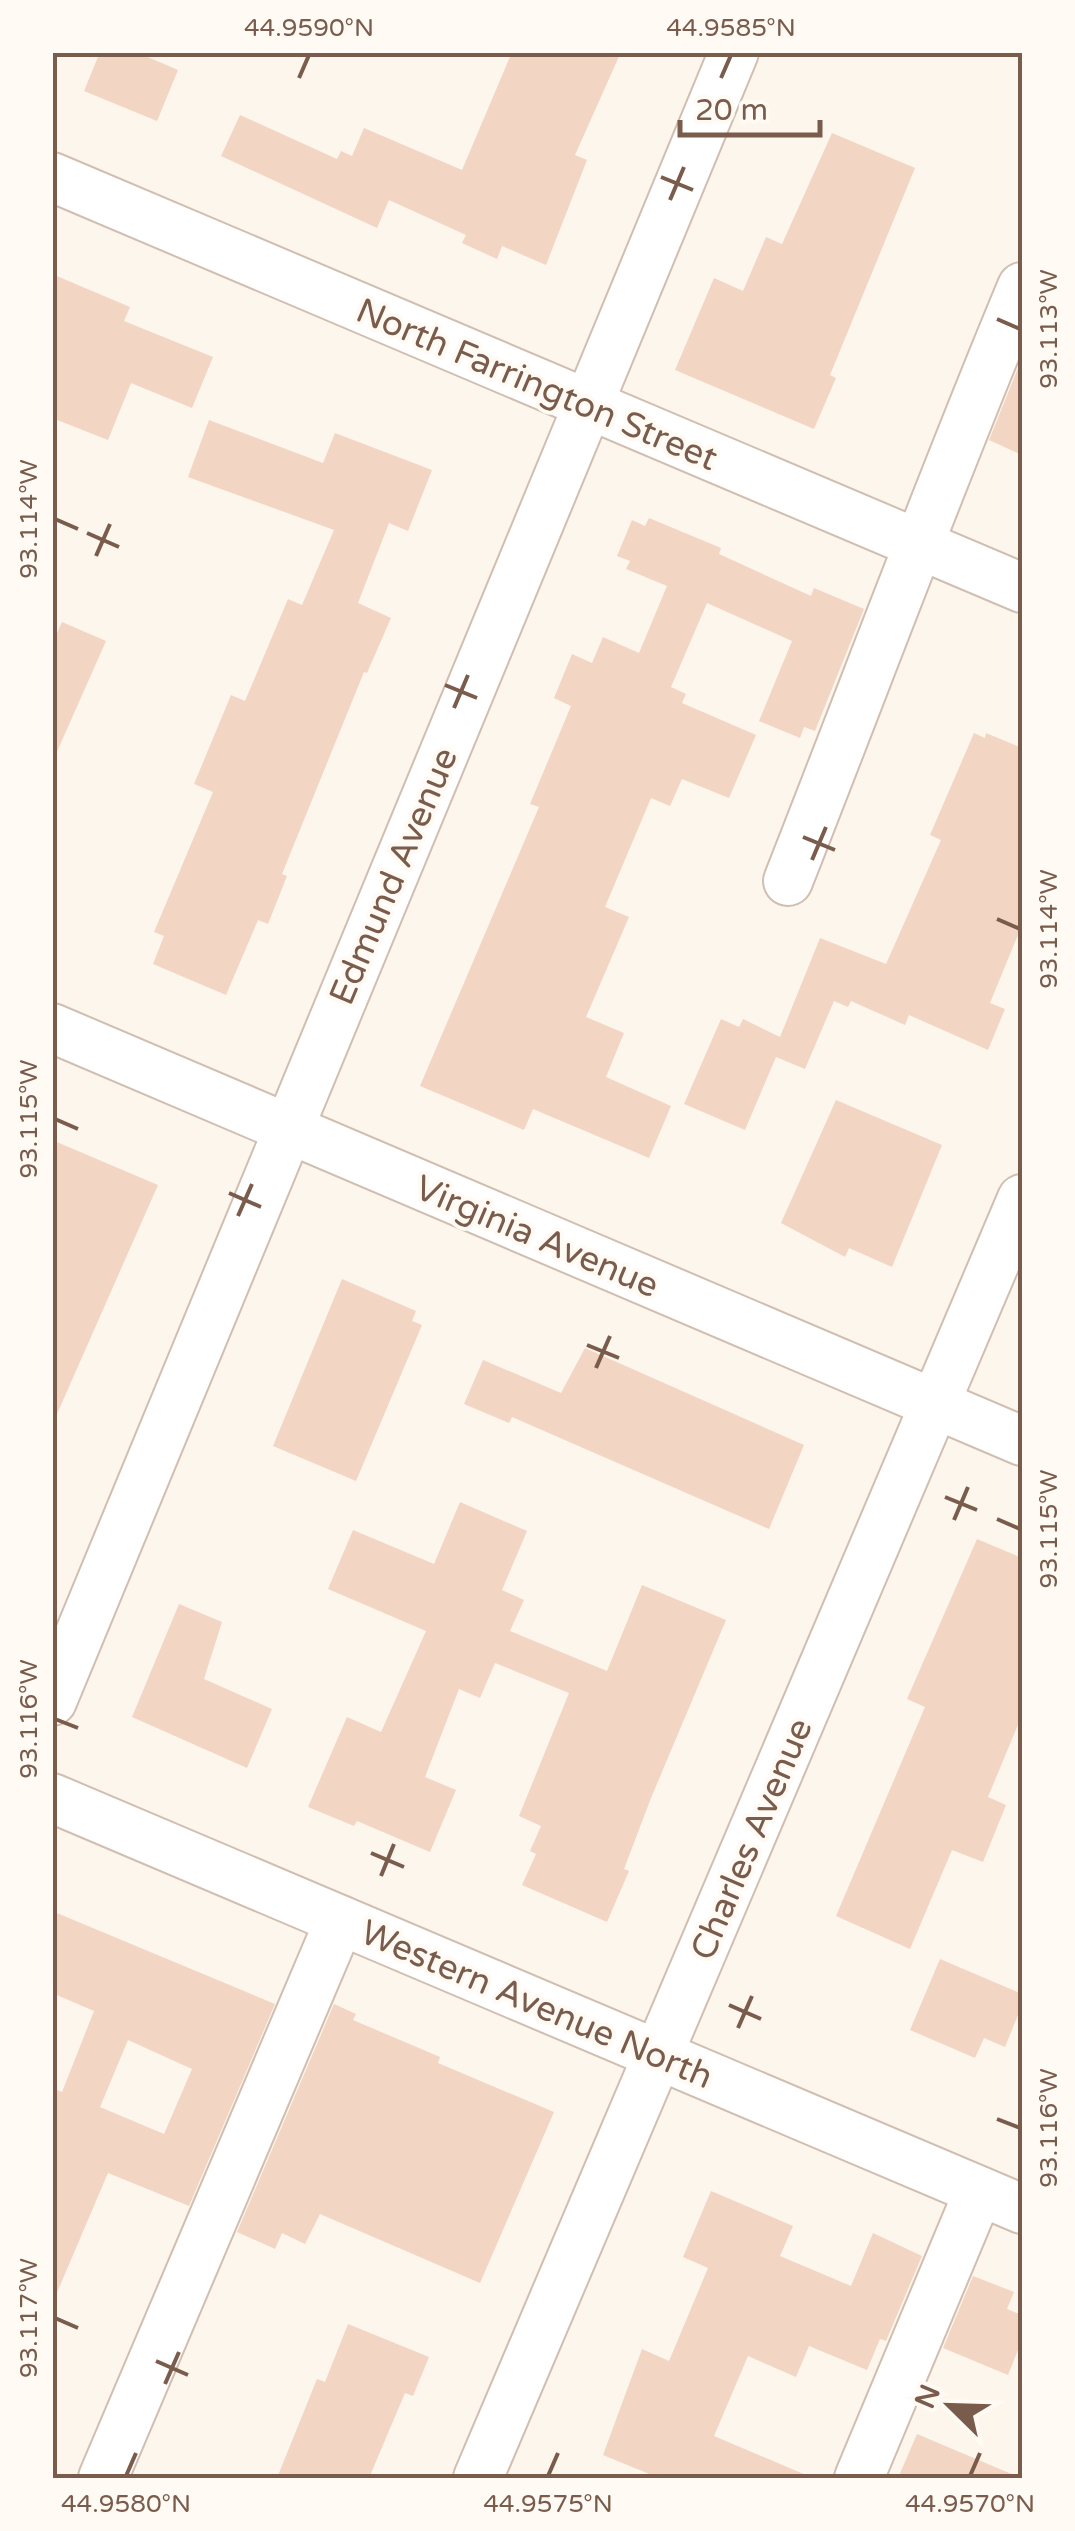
<svg xmlns="http://www.w3.org/2000/svg" width="1075" height="2531" font-family="'Varela Round',sans-serif">
<style>
.building{fill:#f3d5c3;fill-rule:evenodd}
.lines{fill:none;stroke-linecap:round;stroke-linejoin:round}
.minor-casing{stroke:#d1beb0;stroke-width:52}
.minor{stroke:#fff;stroke-width:48}
.ticks{fill:none;stroke:#7a5c4d;stroke-width:4}
.labels{text-anchor:middle;stroke-width:8;stroke-linejoin:round;paint-order:stroke}
.street-label{font-size:35px;fill:#7a5c4d;stroke:#fffaf3}
.neatline{fill:none;stroke:#7a5c4d;stroke-width:4}
.ticks-label{font-size:25px;text-anchor:middle;fill:#7a5c4d}
</style>
<rect width="100%" height="100%" fill="#fdf6ec"/>
<g class="building">
<polygon points="100,52 136,52 178,70 157,121 84,91"/>
<polygon points="512,52 621,52 575,155 587,160 546,265 502,246 497,259 462,243 466,235 389,200 377,228 221,156 240,115 337,159 341,151 352,156 364,128 462,170"/>
<polygon points="832,133 915,168 830,375 836,378 814,429 675,370 714,278 743,291 766,237 782,244"/>
<polygon points="52,274 130,307 124,321 213,357 192,408 131,383 108,440 52,418"/>
<polygon points="1022,358 1022,455 989,440"/>
<polygon points="209,420 323,463 335,433 432,470 408,531 389,523 358,603 391,618 367,673 364,672 282,874 287,876 268,924 258,920 226,995 153,964 164,936 154,932 213,792 194,784 231,695 245,701 288,599 302,605 334,530 188,477"/>
<polygon points="649,518 721,548 719,554 811,596 814,588 864,609 815,731 804,727 800,738 759,721 792,641 707,603 671,687 686,694 682,703 756,735 729,798 682,779 670,806 651,798 605,907 629,917 586,1017 624,1033 606,1077 671,1106 649,1158 533,1109 524,1130 420,1086 539,807 530,804 571,706 554,698 572,654 592,663 603,637 639,653 667,586 626,569 630,561 617,556 632,520 645,526"/>
<polygon points="62,622 106,641 52,763 52,644"/>
<polygon points="974,733 985,738 986,733 1022,748 1022,925 990,1003 1005,1009 988,1050 909,1015 905,1025 851,1001 848,1007 834,1001 805,1069 776,1057 745,1130 684,1104 721,1019 739,1027 743,1019 780,1037 820,938 886,964 941,840 930,835"/>
<polygon points="836,1100 942,1145 892,1267 849,1248 845,1257 781,1223"/>
<polygon points="52,1140 158,1185 53,1423 52,1423"/>
<polygon points="342,1279 416,1311 412,1321 422,1325 356,1481 273,1446"/>
<polygon points="585,1348 804,1445 769,1529 512,1417 509,1423 464,1404 483,1360 561,1393"/>
<polygon points="460,1502 527,1531 502,1590 524,1600 510,1631 607,1671 642,1585 726,1620 651,1798 624,1869 629,1871 607,1922 522,1885 536,1854 530,1851 541,1826 519,1816 569,1693 495,1663 480,1698 459,1689 425,1777 456,1790 430,1852 357,1821 354,1826 308,1807 347,1717 381,1732 426,1631 328,1589 353,1530 434,1564"/>
<polygon points="977,1539 1022,1558 1022,1715 988,1797 1006,1805 983,1862 952,1850 910,1949 836,1916 925,1707 907,1699"/>
<polygon points="179,1604 222,1622 204,1679 272,1709 247,1768 132,1717"/>
<path d="M 52,1911 L 275,2004 L 189,2206 L 108,2173 L 53,2302 L 52,2088 L 62,2092 L 94,2011 L 52,1993 ZM 128,2040 L 192,2069 L 164,2134 L 100,2107 Z"/>
<polygon points="940,1959 1022,1994 1022,2005 1005,2047 984,2038 975,2058 910,2030"/>
<polygon points="334,2004 356,2014 353,2020 440,2057 438,2063 554,2112 480,2283 320,2214 305,2244 282,2233 275,2249 237,2232"/>
<polygon points="711,2191 793,2226 780,2256 851,2286 873,2233 922,2256 886,2341 880,2339 867,2370 809,2346 796,2377 748,2356 714,2436 813,2478 659,2478 603,2455 642,2349 669,2361 708,2268 683,2257"/>
<polygon points="973,2276 1014,2292 1007,2309 1022,2315 1022,2340 1008,2375 943,2348"/>
<polygon points="348,2324 429,2357 413,2396 405,2393 369,2478 277,2478 317,2379 325,2382"/>
<polygon points="917,2434 1021,2478 898,2478"/>
</g>
<g class="lines">
<g class="minor-casing">
<g id="minor">
<polyline points="52,177 1022,588"/>
<path d="M 788,881 C 866,683 940,483 1022,287"/>
<polyline points="52,1028 1022,1441"/>
<polyline points="52,1701 734,52"/>
<polyline points="52,1798 1022,2209"/>
<polyline points="103,2478 340,1920"/>
<polyline points="478,2478 1022,1199"/>
<polyline points="859,2478 979,2191"/>
</g>
</g>
<use href="#minor" class="minor"/>
</g>
<path class="ticks" d="M 299,78 L 309,55M 721,78 L 731,55M 661,177 L 693,190M 670,200 L 684,167M 997,319 L 1020,329M 55,519 L 78,529M 87,533 L 119,547M 96,556 L 110,524M 445,685 L 477,698M 454,708 L 468,675M 803,837 L 835,850M 812,860 L 826,827M 997,919 L 1020,929M 55,1119 L 78,1129M 229,1193 L 261,1207M 238,1216 L 252,1184M 587,1345 L 619,1358M 596,1368 L 610,1336M 945,1497 L 977,1510M 997,1519 L 1020,1529M 954,1520 L 968,1487M 55,1719 L 78,1728M 371,1853 L 404,1867M 381,1876 L 394,1844M 729,2005 L 761,2019M 738,2028 L 752,1996M 997,2119 L 1020,2128M 55,2318 L 78,2328M 156,2361 L 188,2375M 165,2384 L 179,2352M 126,2476 L 136,2453M 548,2476 L 558,2453M 970,2476 L 980,2453"/>
<g class="labels">
<g class="street-label">
<text transform="translate(537 384) rotate(23)" y="12">North Farrington Street</text>
<text transform="translate(393 876) rotate(-67)" y="12">Edmund Avenue</text>
<text transform="translate(537 1236) rotate(23)" y="12">Virginia Avenue</text>
<text transform="translate(751 1839) rotate(-67)" y="12">Charles Avenue</text>
<text transform="translate(537 2004) rotate(23)" y="12">Western Avenue North</text>
</g>
</g>
<rect width="1075" height="2531" fill="none" stroke="#fffaf3" stroke-width="110"/>
<g transform="translate(950 2406) rotate(293)" stroke="#fffaf3" stroke-width="8" paint-order="stroke">
<path d="M0-8L18 38L0 25L-18 38Z" fill="#7a5c4d"/>
<text y="-15" font-size="28" font-weight="bold" text-anchor="middle" fill="#7a5c4d">N</text>
</g>
<path d="M680 120v15h140v-15" fill="none" stroke="#7a5c4d" stroke-width="5"/>
<text x="695" y="120" font-size="30" fill="#7a5c4d" stroke="#fffaf3" stroke-width="8" paint-order="stroke">20 m</text>
<rect x="55" y="55" width="965" height="2421" class="neatline"/>
<g class="ticks-label">
<text x="309" y="36">44.9590°N</text>
<text x="731" y="36">44.9585°N</text>
<text transform="translate(1048 329) rotate(-90)" y="9">93.113°W</text>
<text transform="translate(28 519) rotate(-90)" y="9">93.114°W</text>
<text transform="translate(1048 929) rotate(-90)" y="9">93.114°W</text>
<text transform="translate(28 1119) rotate(-90)" y="9">93.115°W</text>
<text transform="translate(1048 1529) rotate(-90)" y="9">93.115°W</text>
<text transform="translate(28 1719) rotate(-90)" y="9">93.116°W</text>
<text transform="translate(1048 2128) rotate(-90)" y="9">93.116°W</text>
<text transform="translate(28 2318) rotate(-90)" y="9">93.117°W</text>
<text x="126" y="2512">44.9580°N</text>
<text x="548" y="2512">44.9575°N</text>
<text x="970" y="2512">44.9570°N</text>
</g>
</svg>
